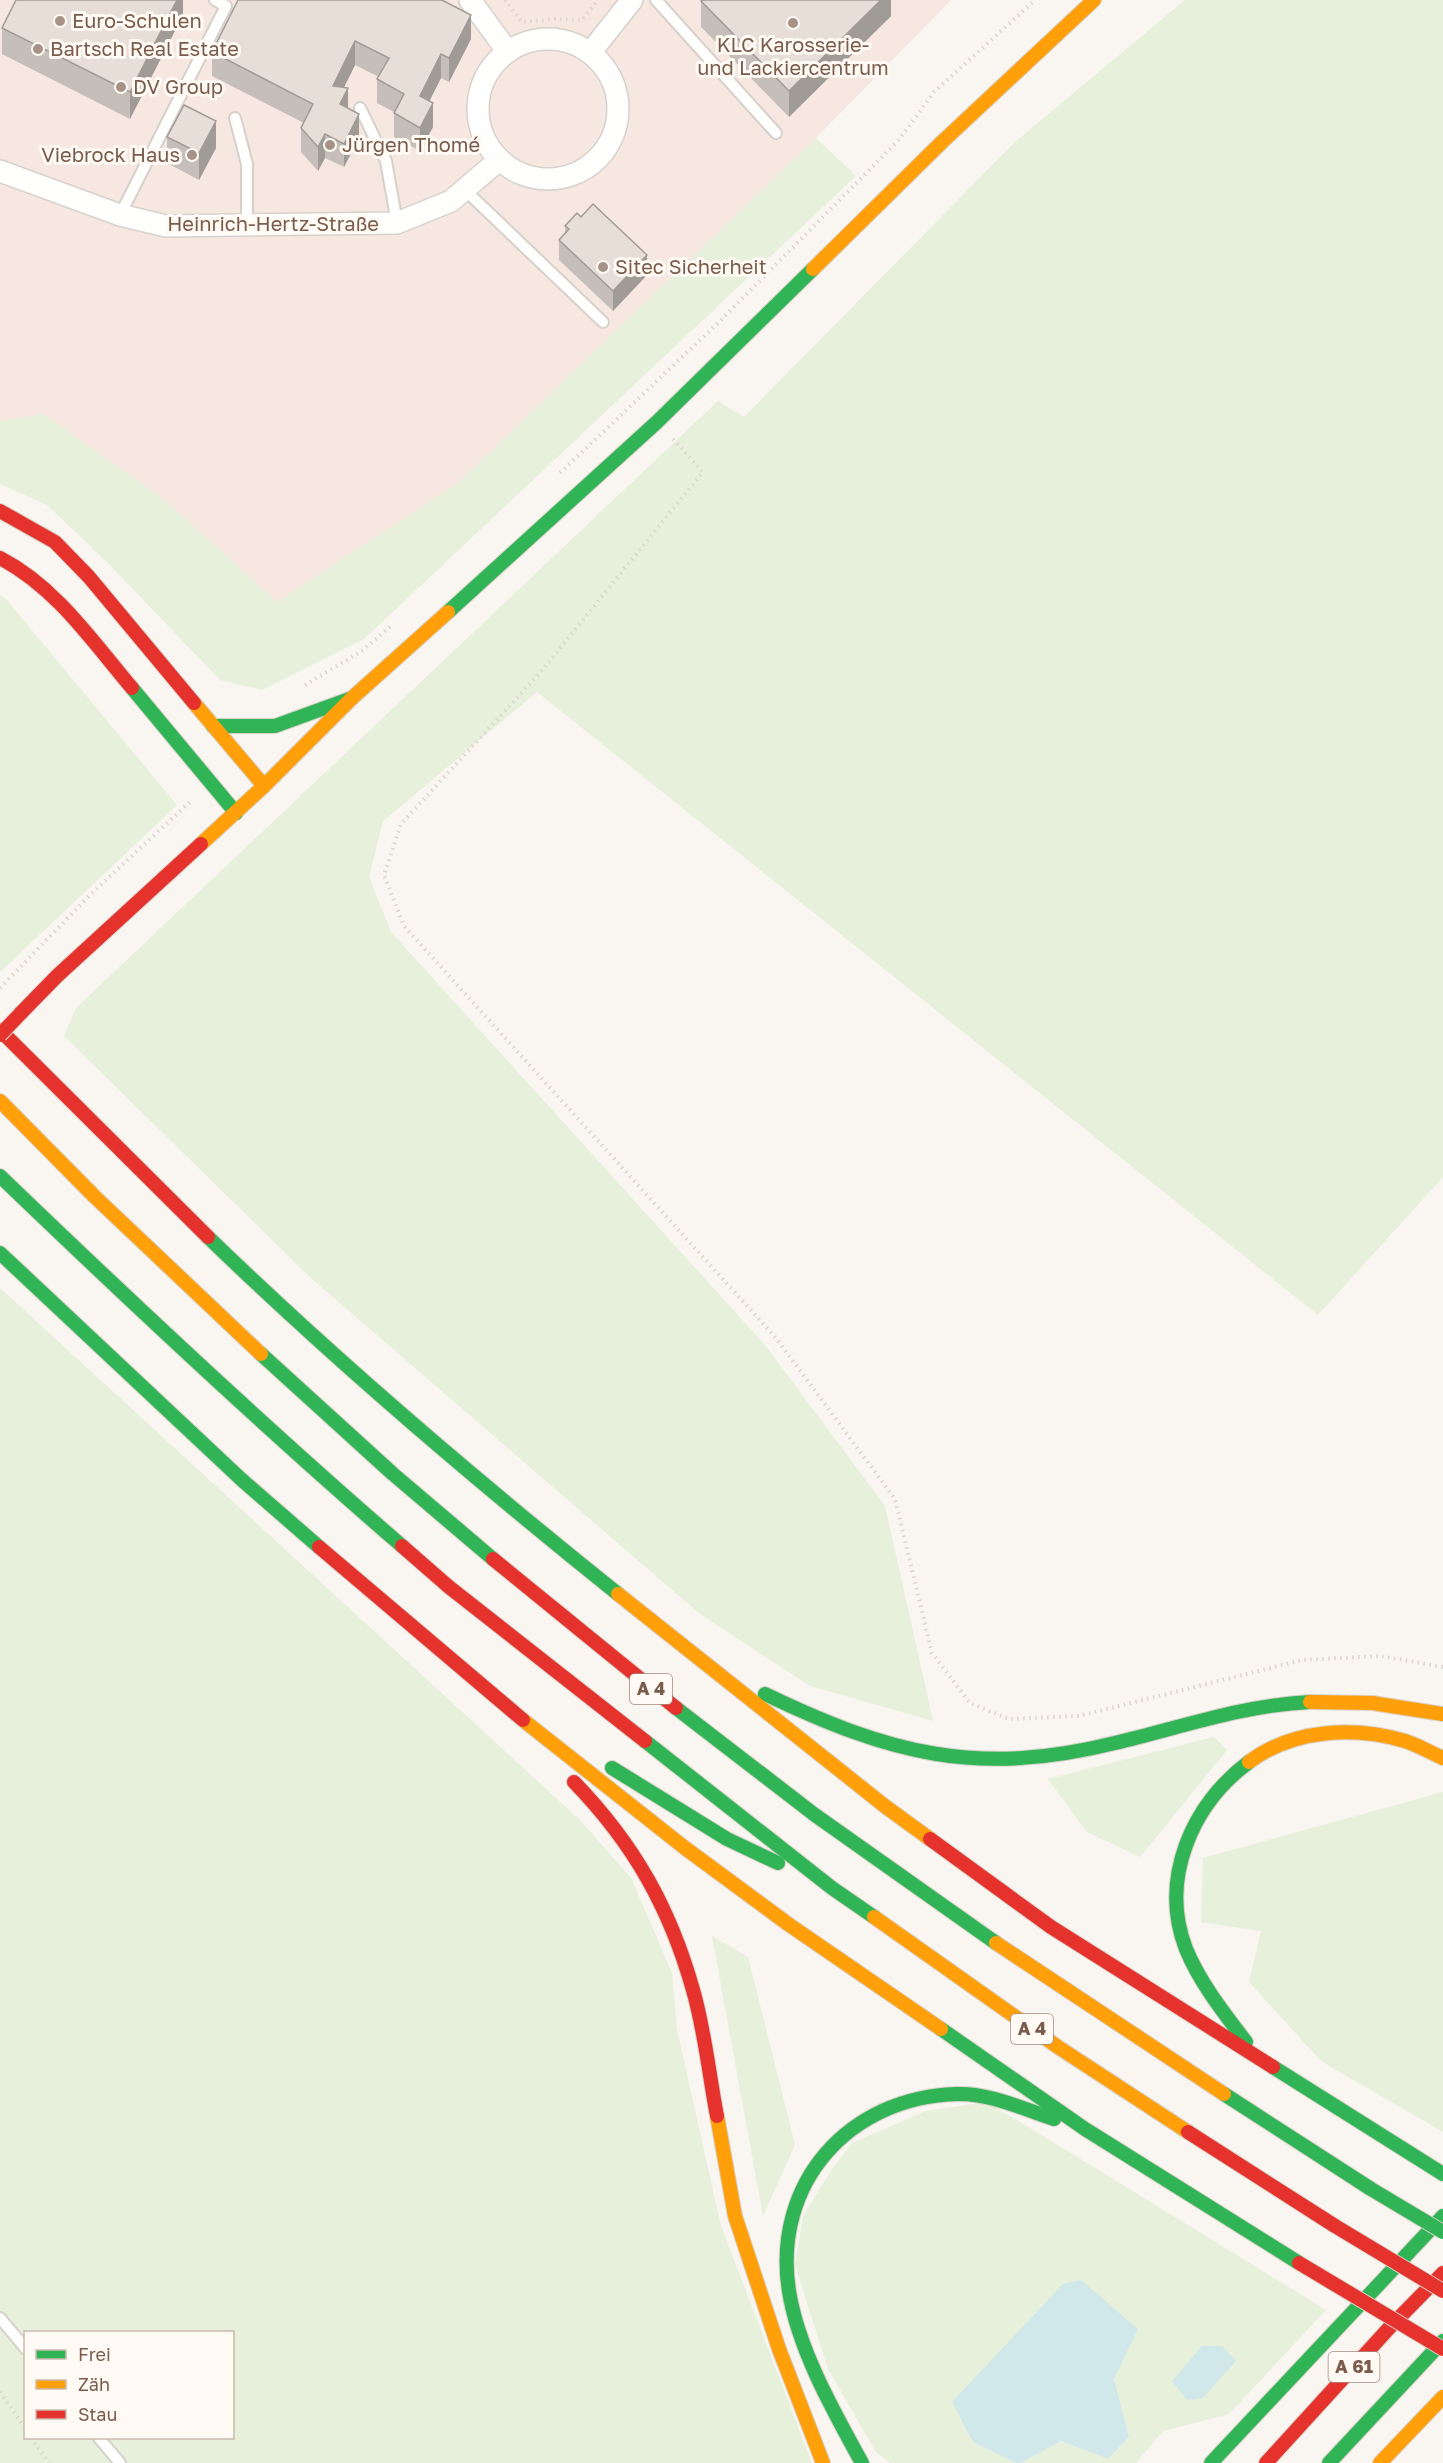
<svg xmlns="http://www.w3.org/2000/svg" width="1443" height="2463" font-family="'Golos Text',sans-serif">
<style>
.commercial{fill:#f6e8e1}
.green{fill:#e7f0db;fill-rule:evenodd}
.water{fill:#d0e8ea}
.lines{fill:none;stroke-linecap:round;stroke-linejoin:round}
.lane-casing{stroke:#d7d1cb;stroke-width:14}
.street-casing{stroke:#d7d1cb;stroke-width:24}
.fast-casing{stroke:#d9d2cb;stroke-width:16}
.slow-casing{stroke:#d9d2cb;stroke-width:16}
.jam-casing{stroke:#d9d2cb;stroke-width:16}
.path{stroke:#dcd5d0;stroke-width:4;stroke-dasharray:1.5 4.5;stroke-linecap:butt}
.lane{stroke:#fefefd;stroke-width:10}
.street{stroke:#fefefd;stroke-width:21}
.fast{stroke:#30b455;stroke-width:14}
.slow{stroke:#ff9f0a;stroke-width:14}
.jam{stroke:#e5322d;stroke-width:14}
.fast-bridge-casing{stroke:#d9d2cb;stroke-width:16;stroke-linecap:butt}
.jam-bridge-casing{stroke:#d9d2cb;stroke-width:16;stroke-linecap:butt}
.fast-bridge{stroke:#30b455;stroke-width:14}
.jam-bridge{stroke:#e5322d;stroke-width:14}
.wall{fill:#c6bfb9}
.shaded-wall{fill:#a19b96}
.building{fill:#e6ded7;stroke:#a19b96;stroke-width:1.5}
.poi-dot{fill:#a69286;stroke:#fffaf3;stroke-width:2}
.labels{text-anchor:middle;stroke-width:6;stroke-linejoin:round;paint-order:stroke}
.shield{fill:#fffaf3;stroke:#a28b7f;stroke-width:1.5}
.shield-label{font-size:18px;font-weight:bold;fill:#7a5c4d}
.poi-label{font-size:20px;fill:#7a5c4d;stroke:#fffaf3;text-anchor:start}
.street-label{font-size:20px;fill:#7a5c4d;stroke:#fffaf3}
</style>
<rect width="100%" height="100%" fill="#f9f5f0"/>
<polygon class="commercial" points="0,0 951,0 816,138 458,483 277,602 162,498 43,414 0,421"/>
<g class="green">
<polygon points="1185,0 1443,0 1443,1177 1318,1315 537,692 383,821 369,877 391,932 765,1345 885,1506 933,1721 810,1686 700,1614 312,1279 64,1036 76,1008 718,401 744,417 1014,143"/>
<polygon points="816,138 856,176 364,639 262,690 220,680 108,563 47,505 0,484 0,421 43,414 162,498 277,602 458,483"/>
<polygon points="0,595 5,598 177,805 0,972"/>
<path d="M 0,1288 L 580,1820 L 631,1878 L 672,1973 L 677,2030 L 721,2226 L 812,2463 L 0,2463 ZM 26,2332 L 232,2332 L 232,2438 L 26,2438 Z"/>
<polygon points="1214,1737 1227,1750 1140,1857 1087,1832 1048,1779"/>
<polygon points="1443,1792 1443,2132 1321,2061 1249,1982 1261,1931 1201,1922 1203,1858"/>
<polygon points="712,1936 748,1957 795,2145 763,2216"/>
<polygon points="986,2102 1030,2128 1326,2310 1229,2414 1163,2431 1136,2463 1021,2463 1061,2441 1108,2459 1129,2437 1114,2379 1138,2329 973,2442 1016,2463 890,2463 876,2452 828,2369 795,2265 803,2216 830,2172 852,2143 926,2111"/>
</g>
<g class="water">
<polygon points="1081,2280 1138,2329 1114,2379 1129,2437 1108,2459 1061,2441 1021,2463 1016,2463 973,2442 952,2402 1063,2284"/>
<polygon points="1202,2346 1222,2346 1236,2361 1203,2398 1187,2400 1172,2381"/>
</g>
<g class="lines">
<g class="lane-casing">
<g id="lane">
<polyline points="656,0 776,133"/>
<polyline points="360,108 386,161 397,223"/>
<polyline points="235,118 247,164 247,225"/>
<polyline points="465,190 603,322"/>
<polyline points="120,215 226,6 215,0"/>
<polyline points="0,2318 26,2349"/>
<polyline points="99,2438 120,2463"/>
</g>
</g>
<g class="street-casing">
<g id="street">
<polyline points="470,0 508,52"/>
<circle cx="548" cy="109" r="70"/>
<polyline points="590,53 632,0"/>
<polyline points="0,171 120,215 166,226 397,223 451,201 499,160"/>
</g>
</g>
<g class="fast-casing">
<g id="fast">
<polyline points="448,612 657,422 813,269"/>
<polyline points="132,688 236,813"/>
<polyline points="213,726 275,726 352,698"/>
<path d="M 0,1176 C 131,1302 264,1427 402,1546"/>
<path d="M 208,1237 C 338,1363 477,1481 618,1594"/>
<polyline points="0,1253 242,1480 319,1547"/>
<polyline points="261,1354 393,1474 493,1559"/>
<path d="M 765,1694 C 890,1754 977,1777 1115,1743 C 1179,1728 1243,1705 1310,1702"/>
<polyline points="676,1708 815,1815 996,1943"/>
<polyline points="645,1741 832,1888 874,1917"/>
<polyline points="612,1768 727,1839 778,1863"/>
<polyline points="941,2029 1085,2129 1299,2263"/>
<path d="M 1246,2042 C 1224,2013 1200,1983 1186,1949 C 1159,1879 1192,1804 1249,1762"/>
<polyline points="1273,2067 1443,2174"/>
<polyline points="1224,2094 1371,2189"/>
<path d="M 862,2463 C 834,2412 798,2349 789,2291 C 772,2183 849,2097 957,2094 C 990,2093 1023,2109 1054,2119"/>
<polyline points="1211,2463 1443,2216"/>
<polyline points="1329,2463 1443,2341"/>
</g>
</g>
<g class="slow-casing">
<g id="slow">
<polyline points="813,269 942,142 1094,0"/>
<polyline points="194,703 264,786"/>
<polyline points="201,844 264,786 352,698 448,612"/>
<polyline points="0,1101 95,1197 261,1354"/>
<polyline points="618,1594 886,1807 930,1839"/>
<polyline points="1310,1702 1372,1703 1443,1714"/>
<polyline points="523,1720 685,1848 788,1924 941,2029"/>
<path d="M 1249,1762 C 1293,1729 1354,1726 1405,1741 C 1418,1745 1431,1753 1443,1758"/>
<polyline points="874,1917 1058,2047 1188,2132"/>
<polyline points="996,1943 1224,2094"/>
<polyline points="717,2116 735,2216 779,2349 823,2463"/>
<polyline points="1380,2463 1443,2397"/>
</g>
</g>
<g class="jam-casing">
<g id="jam">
<polyline points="0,511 55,542 89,577 194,703"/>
<path d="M 0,558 C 56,587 93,642 132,688"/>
<polyline points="20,1014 57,976 201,844"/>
<polyline points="0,1030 208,1237"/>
<polyline points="402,1546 449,1587 645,1741"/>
<polyline points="319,1547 523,1720"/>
<polyline points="493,1559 676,1708"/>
<path d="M 574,1782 C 634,1844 670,1908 693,1990 C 705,2031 709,2075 717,2116"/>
<polyline points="930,1839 1051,1927 1273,2067"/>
<polyline points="1188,2132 1335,2226"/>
<polyline points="1266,2463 1390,2327 1443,2273"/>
</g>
</g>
<g class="path">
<polyline points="505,0 522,22 553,19 582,20 598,0"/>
<polyline points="673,439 703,472 539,674 401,824 384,875 404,926 776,1338 895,1499 932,1653 970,1703 1009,1719 1079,1716 1302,1660 1380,1656 1443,1667"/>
<polyline points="560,473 719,322 898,141 934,92 1035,0"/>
<polyline points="305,685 362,651 392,625"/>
<polyline points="0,988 92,893 192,800"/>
<polyline points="0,2392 26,2429"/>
<polyline points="31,2438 49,2463"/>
</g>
<use href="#lane" class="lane"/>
<use href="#street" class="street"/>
<use href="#fast" class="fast"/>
<use href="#slow" class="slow"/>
<use href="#jam" class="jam"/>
<g class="fast-bridge-casing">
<polyline id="fast-bridge" points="1371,2189 1443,2232"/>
</g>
<g class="jam-bridge-casing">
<g id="jam-bridge">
<polyline points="0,1035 20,1014"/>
<polyline points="1335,2226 1443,2291"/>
<polyline points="1299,2263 1443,2349"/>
</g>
</g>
<use href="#fast-bridge" class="fast-bridge"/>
<use href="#jam-bridge" class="jam-bridge"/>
</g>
<g class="wall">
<polygon points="183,0 183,15 130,119 2,54 2,28"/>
<polygon points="238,0 471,39 449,82 441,78 429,101 433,127 420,151 394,137 394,112 377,103 377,79 379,77 355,65 344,87 348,109 359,138 344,167 325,158 318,171 301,152 301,128 304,123 212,76 212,52"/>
<polygon points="891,0 891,16 789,117 701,27 701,1"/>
<polygon points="167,137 216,148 199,180 167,163"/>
<polygon points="581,217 647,275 613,311 559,260 559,240 565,233 565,226"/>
</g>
<g class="shaded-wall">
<polygon points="177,0 183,0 183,15 130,119 130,92"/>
<polygon points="881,0 891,0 891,16 789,117 789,91"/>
<polygon points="471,15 471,39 449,82 449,58"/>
<polygon points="355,41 355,65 333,110 333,86"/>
<polygon points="441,54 441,78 420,120 420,96"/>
<polygon points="348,88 348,111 340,104"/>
<polygon points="433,103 433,127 420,151 420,128"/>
<polygon points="359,114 359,138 344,167 344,144"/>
<polygon points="216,121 216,148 199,180 199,153"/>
<polygon points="325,134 325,158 318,171 318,147"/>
<polygon points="647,255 647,275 613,311 613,291"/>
</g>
<g class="building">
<polygon points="16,0 177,0 130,92 2,28"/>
<polygon points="238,0 442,0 471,15 449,58 441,54 420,96 433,103 420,128 394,113 404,94 377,79 389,58 355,41 333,86 348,88 340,104 359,114 344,144 325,134 318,147 301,128 313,104 212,52"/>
<polygon points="702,0 881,0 789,91 701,1"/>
<polygon points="184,105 216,121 199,153 167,137"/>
<polygon points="593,204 647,255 613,291 559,240 569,229 565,226 577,213 581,217"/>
</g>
<g class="poi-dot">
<circle cx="60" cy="21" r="6"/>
<circle cx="793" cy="23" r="6"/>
<circle cx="38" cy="49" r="6"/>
<circle cx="121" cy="87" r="6"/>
<circle cx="330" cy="145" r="6"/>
<circle cx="192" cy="155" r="6"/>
<circle cx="603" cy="267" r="6"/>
</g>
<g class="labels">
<g class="shield">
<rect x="630" y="1674" width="42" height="30" rx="4.5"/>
<rect x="1011" y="2014" width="42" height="30" rx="4.5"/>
<rect x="1328.5" y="2352" width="51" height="30" rx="4.5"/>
</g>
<g class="shield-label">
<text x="651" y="1695">A 4</text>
<text x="1032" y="2035">A 4</text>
<text x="1354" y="2373">A 61</text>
</g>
<g class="poi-label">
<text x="72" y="28">Euro-Schulen</text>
<text x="793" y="52" text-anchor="middle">KLC Karosserie-<tspan x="793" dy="23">und Lackiercentrum</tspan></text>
<text x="50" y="56">Bartsch Real Estate</text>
<text x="133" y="94">DV Group</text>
<text x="342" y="152">Jürgen Thomé</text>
<text x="180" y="162" text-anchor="end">Viebrock Haus</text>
<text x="615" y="274">Sitec Sicherheit</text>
</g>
<g class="street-label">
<text x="273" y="231">Heinrich-Hertz-Straße</text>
</g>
</g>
<rect x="24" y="2331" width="210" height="108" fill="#fffaf3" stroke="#cabbb1" stroke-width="1.5"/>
<rect x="36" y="2350" width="30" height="9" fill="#30b455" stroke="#cabbb1" stroke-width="1.5"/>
<text x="78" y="2361" font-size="18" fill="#7a5c4d">Frei</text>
<rect x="36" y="2380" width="30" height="9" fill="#ff9f0a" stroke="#cabbb1" stroke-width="1.5"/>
<text x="78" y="2391" font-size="18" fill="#7a5c4d">Zäh</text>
<rect x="36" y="2410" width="30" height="9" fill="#e5322d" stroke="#cabbb1" stroke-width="1.5"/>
<text x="78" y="2421" font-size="18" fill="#7a5c4d">Stau</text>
</svg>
